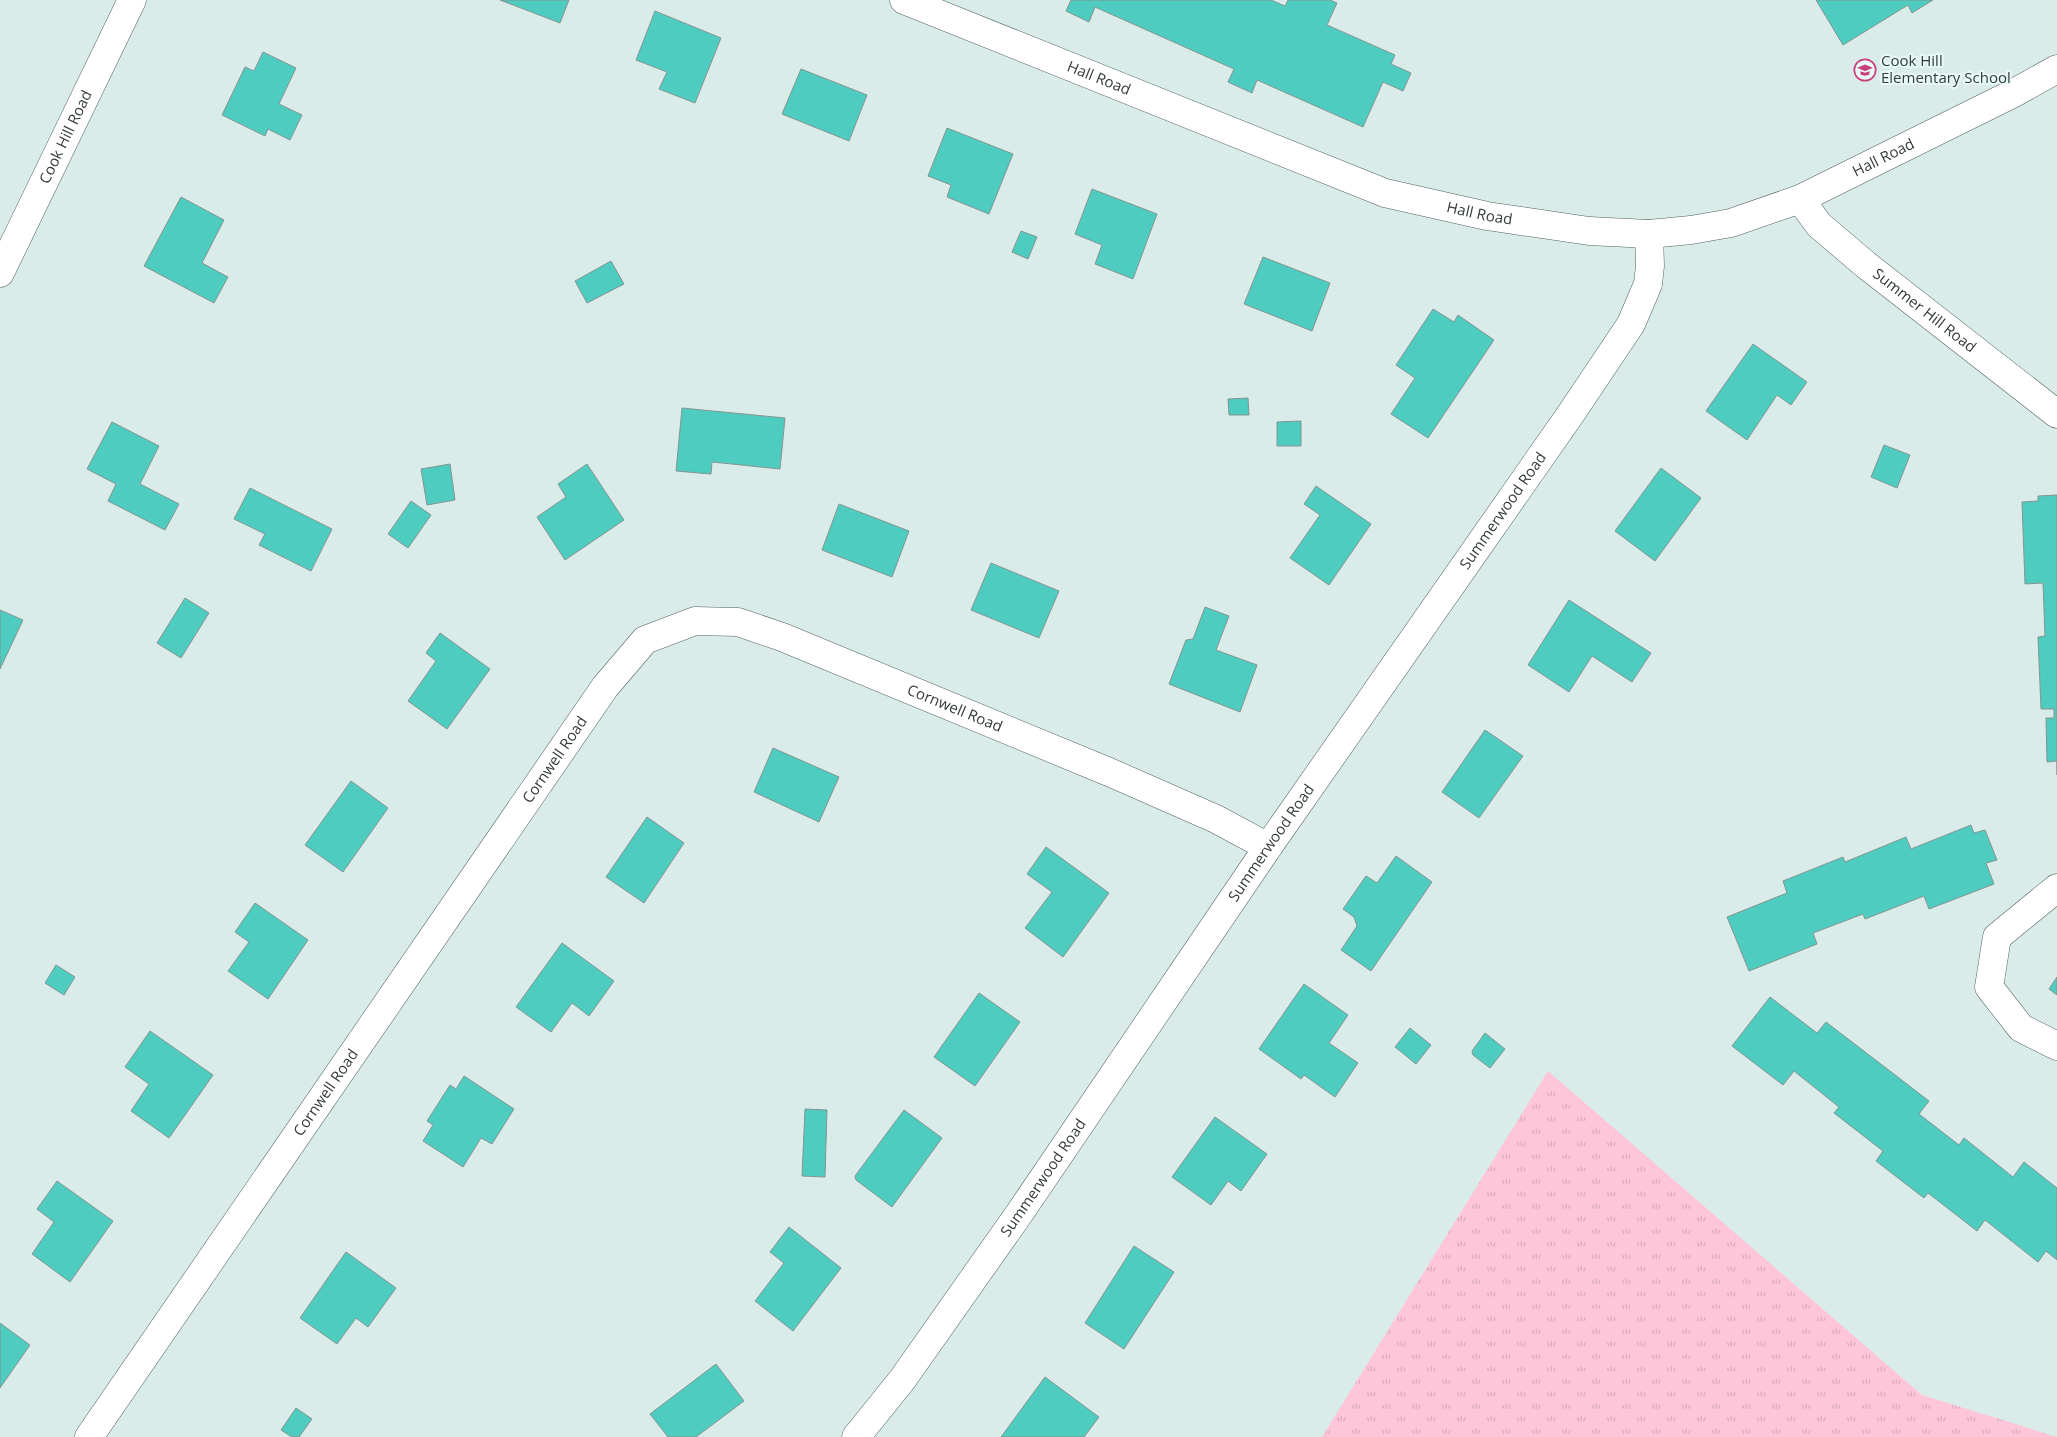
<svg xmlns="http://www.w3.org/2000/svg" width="2057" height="1437" font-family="'Open Sans',sans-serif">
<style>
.grass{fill:url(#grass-tufts)}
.building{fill:#4dccbf;stroke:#849592}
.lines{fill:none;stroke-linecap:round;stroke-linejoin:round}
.minor-casing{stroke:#51615f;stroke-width:29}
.tertiary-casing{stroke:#51615f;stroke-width:29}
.minor{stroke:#fff;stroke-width:28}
.tertiary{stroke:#fff;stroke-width:28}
.labels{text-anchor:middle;stroke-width:4;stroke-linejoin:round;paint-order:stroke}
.poi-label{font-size:15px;fill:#343b3a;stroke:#e7faf7;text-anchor:start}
.street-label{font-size:15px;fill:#343b3a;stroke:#e7faf7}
</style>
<defs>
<pattern id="grass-tufts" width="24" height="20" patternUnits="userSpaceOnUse" patternTransform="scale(1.25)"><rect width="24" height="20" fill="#fec6d8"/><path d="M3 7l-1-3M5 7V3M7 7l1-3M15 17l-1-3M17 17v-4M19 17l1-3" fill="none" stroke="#daabba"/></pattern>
</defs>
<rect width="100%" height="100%" fill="#daece9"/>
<polygon class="grass" points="1548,1071 1922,1395 2057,1437 1322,1437"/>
<g class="building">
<polygon points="500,0 569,0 560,23"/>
<polygon points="1071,0 1271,0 1285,6 1288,0 1330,0 1337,3 1327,25 1395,55 1391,64 1411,73 1403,91 1383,82 1363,127 1257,80 1252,93 1228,82 1234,69 1095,7 1089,22 1066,11"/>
<polygon points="1816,0 1933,0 1912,13 1908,5 1843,45"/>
<polygon points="655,11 721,38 695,103 659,89 667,72 636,60"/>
<polygon points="263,52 296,68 279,104 302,115 290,140 268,129 265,136 222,115 245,67 254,71"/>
<polygon points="801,69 867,95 849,141 782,114"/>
<polygon points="947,128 1013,154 989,214 947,197 951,185 928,176"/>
<polygon points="1092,189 1157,214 1133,279 1095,264 1102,245 1075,234"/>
<polygon points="181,197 224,220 202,263 228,277 214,303 144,266"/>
<polygon points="1021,231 1037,237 1028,259 1012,252"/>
<polygon points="1263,257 1330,283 1312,331 1244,304"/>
<polygon points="611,261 624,284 587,303 575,281"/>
<polygon points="1433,309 1454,322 1458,315 1494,340 1428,438 1391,414 1415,378 1396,365"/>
<polygon points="1753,344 1807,382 1791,405 1777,395 1747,440 1706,411"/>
<polygon points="1248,398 1249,415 1229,415 1228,399"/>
<polygon points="682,408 785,418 780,469 712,462 711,474 676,471"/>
<polygon points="1301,421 1301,446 1277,446 1277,422"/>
<polygon points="112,422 159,446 140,484 179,504 165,530 108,501 116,484 87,469"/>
<polygon points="1884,445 1910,455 1897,488 1871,477"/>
<polygon points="450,464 455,500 427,505 421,469"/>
<polygon points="587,464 624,520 565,560 537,517 566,497 558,484"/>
<polygon points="1661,468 1701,498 1655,561 1615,531"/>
<polygon points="1316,486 1371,524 1329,585 1290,558 1320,515 1304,504"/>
<polygon points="250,488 332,529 311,571 259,545 265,534 234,519"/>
<polygon points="2057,495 2057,775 2057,761 2047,762 2046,718 2054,718 2054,709 2041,709 2038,637 2045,636 2043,583 2025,584 2022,502 2038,501 2038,496"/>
<polygon points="411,501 431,515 408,548 388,534"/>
<polygon points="839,504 909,531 892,577 822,550"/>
<polygon points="991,563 1059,591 1039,638 971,610"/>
<polygon points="185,598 209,613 181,658 157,643"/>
<polygon points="1569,600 1651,653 1632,682 1592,656 1569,692 1528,665"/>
<polygon points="1205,607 1229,616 1216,650 1257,665 1240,712 1169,684 1186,640 1193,639"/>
<polygon points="0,610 23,620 0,669"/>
<polygon points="440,633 490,669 447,729 408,701 436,661 426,653"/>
<polygon points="1485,730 1523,756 1479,818 1442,792"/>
<polygon points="773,748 839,777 819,822 754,792"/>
<polygon points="351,781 388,808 343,872 305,845"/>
<polygon points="647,817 684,843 644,903 606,877"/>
<polygon points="1971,825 1974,833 1985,830 1997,860 1986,863 1994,884 1929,909 1924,896 1865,919 1863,914 1813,933 1817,944 1749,971 1727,917 1787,893 1783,881 1843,857 1845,862 1906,837 1911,849"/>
<polygon points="1046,847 1109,893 1063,957 1025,928 1052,892 1027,874"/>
<polygon points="1396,856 1432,882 1371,971 1341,950 1357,926 1354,917 1343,909 1366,876 1377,883"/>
<polygon points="255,903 308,940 268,999 228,971 249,942 235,932"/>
<polygon points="562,943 614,981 589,1016 572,1003 551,1032 516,1007"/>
<polygon points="56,965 75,977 64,995 45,983"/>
<polygon points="2057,977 2057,995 2049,989"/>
<polygon points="1304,984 1348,1015 1329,1043 1358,1063 1335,1097 1304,1075 1301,1079 1259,1049"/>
<polygon points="979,993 1020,1022 975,1086 934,1057"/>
<polygon points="1770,997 1817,1033 1826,1022 1929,1101 1919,1114 1959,1145 1964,1138 2013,1177 2024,1162 2057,1188 2057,1260 2046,1251 2038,1262 1985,1220 1977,1231 1928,1193 1924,1198 1876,1161 1883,1151 1834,1113 1839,1107 1794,1071 1783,1085 1732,1046"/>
<polygon points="1410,1028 1431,1045 1416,1064 1395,1047"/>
<polygon points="150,1031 213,1075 169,1138 131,1111 149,1084 125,1067"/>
<polygon points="1485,1033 1505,1049 1490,1068 1473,1055 1472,1051"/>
<polygon points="464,1076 514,1109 492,1144 481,1138 463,1167 423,1141 433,1125 427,1121 450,1085 456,1089"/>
<polygon points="805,1109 827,1110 825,1177 802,1176"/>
<polygon points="904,1110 942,1138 892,1207 856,1180 855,1176"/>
<polygon points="1215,1117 1267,1154 1241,1191 1228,1181 1211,1205 1172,1177"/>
<polygon points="57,1181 113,1221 70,1282 32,1254 54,1222 37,1209"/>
<polygon points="789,1227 841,1268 793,1331 755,1301 784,1263 770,1252"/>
<polygon points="1134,1246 1174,1272 1124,1349 1085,1323"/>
<polygon points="346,1252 396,1288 368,1327 356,1318 337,1344 300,1318"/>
<polygon points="0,1323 30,1345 0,1388"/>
<polygon points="716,1364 744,1401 696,1437 668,1437 650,1414"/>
<polygon points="1045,1377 1099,1417 1084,1437 1001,1437"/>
<polygon points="296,1408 312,1419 299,1437 292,1437 281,1430"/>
</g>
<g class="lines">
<g class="minor-casing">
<g id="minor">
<path id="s1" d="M 904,0 L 1385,193 L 1487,216 L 1589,231 L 1649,234 L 1691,230 L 1731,223 L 1800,199 L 2014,93 L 2057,69"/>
<path id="s2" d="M 1800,199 L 1819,225 L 1866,265 L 2057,414"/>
<polyline points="2057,888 1997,937 1989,987 2021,1028 2057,1046"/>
<path id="s3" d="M 89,1437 L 605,687 L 645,640 L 695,621 L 738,622 L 782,637 L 1109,772 L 1216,819 L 1268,847"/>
<path id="s4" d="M 856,1437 L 902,1380 L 1021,1211 L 1268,847 L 1570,415 L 1631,324 L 1648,284 L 1650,266 L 1649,234"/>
</g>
</g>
<g class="tertiary-casing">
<g id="tertiary">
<path id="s5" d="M 0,273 L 132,0"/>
</g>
</g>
<use href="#minor" class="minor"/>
<use href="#tertiary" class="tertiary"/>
</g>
<defs>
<g id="school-ring" transform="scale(1.125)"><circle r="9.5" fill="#e7faf7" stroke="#c9407d" stroke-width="1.5"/><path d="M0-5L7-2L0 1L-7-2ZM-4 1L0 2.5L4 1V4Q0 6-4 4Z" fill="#c9407d"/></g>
</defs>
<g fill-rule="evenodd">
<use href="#school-ring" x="1865" y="70"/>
</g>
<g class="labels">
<g class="poi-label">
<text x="1881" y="66">Cook Hill<tspan x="1881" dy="17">Elementary School</tspan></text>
</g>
<g class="street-label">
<text dy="5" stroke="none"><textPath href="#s1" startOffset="210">Hall Road</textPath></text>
<text dy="5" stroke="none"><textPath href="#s5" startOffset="151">Cook Hill Road</textPath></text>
<text dy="5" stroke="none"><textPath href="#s1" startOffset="1035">Hall Road</textPath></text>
<text dy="5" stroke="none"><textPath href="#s1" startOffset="615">Hall Road</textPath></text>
<text dy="5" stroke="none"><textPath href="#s2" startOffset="168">Summer Hill Road</textPath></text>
<text dy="5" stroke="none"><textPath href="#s4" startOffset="1130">Summerwood Road</textPath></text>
<text dy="5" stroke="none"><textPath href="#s3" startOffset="1302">Cornwell Road</textPath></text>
<text dy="5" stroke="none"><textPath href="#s3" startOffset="822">Cornwell Road</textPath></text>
<text dy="5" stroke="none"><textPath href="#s4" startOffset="725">Summerwood Road</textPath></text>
<text dy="5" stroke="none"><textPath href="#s3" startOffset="418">Cornwell Road</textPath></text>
<text dy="5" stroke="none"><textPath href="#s4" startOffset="320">Summerwood Road</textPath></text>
</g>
</g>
</svg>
